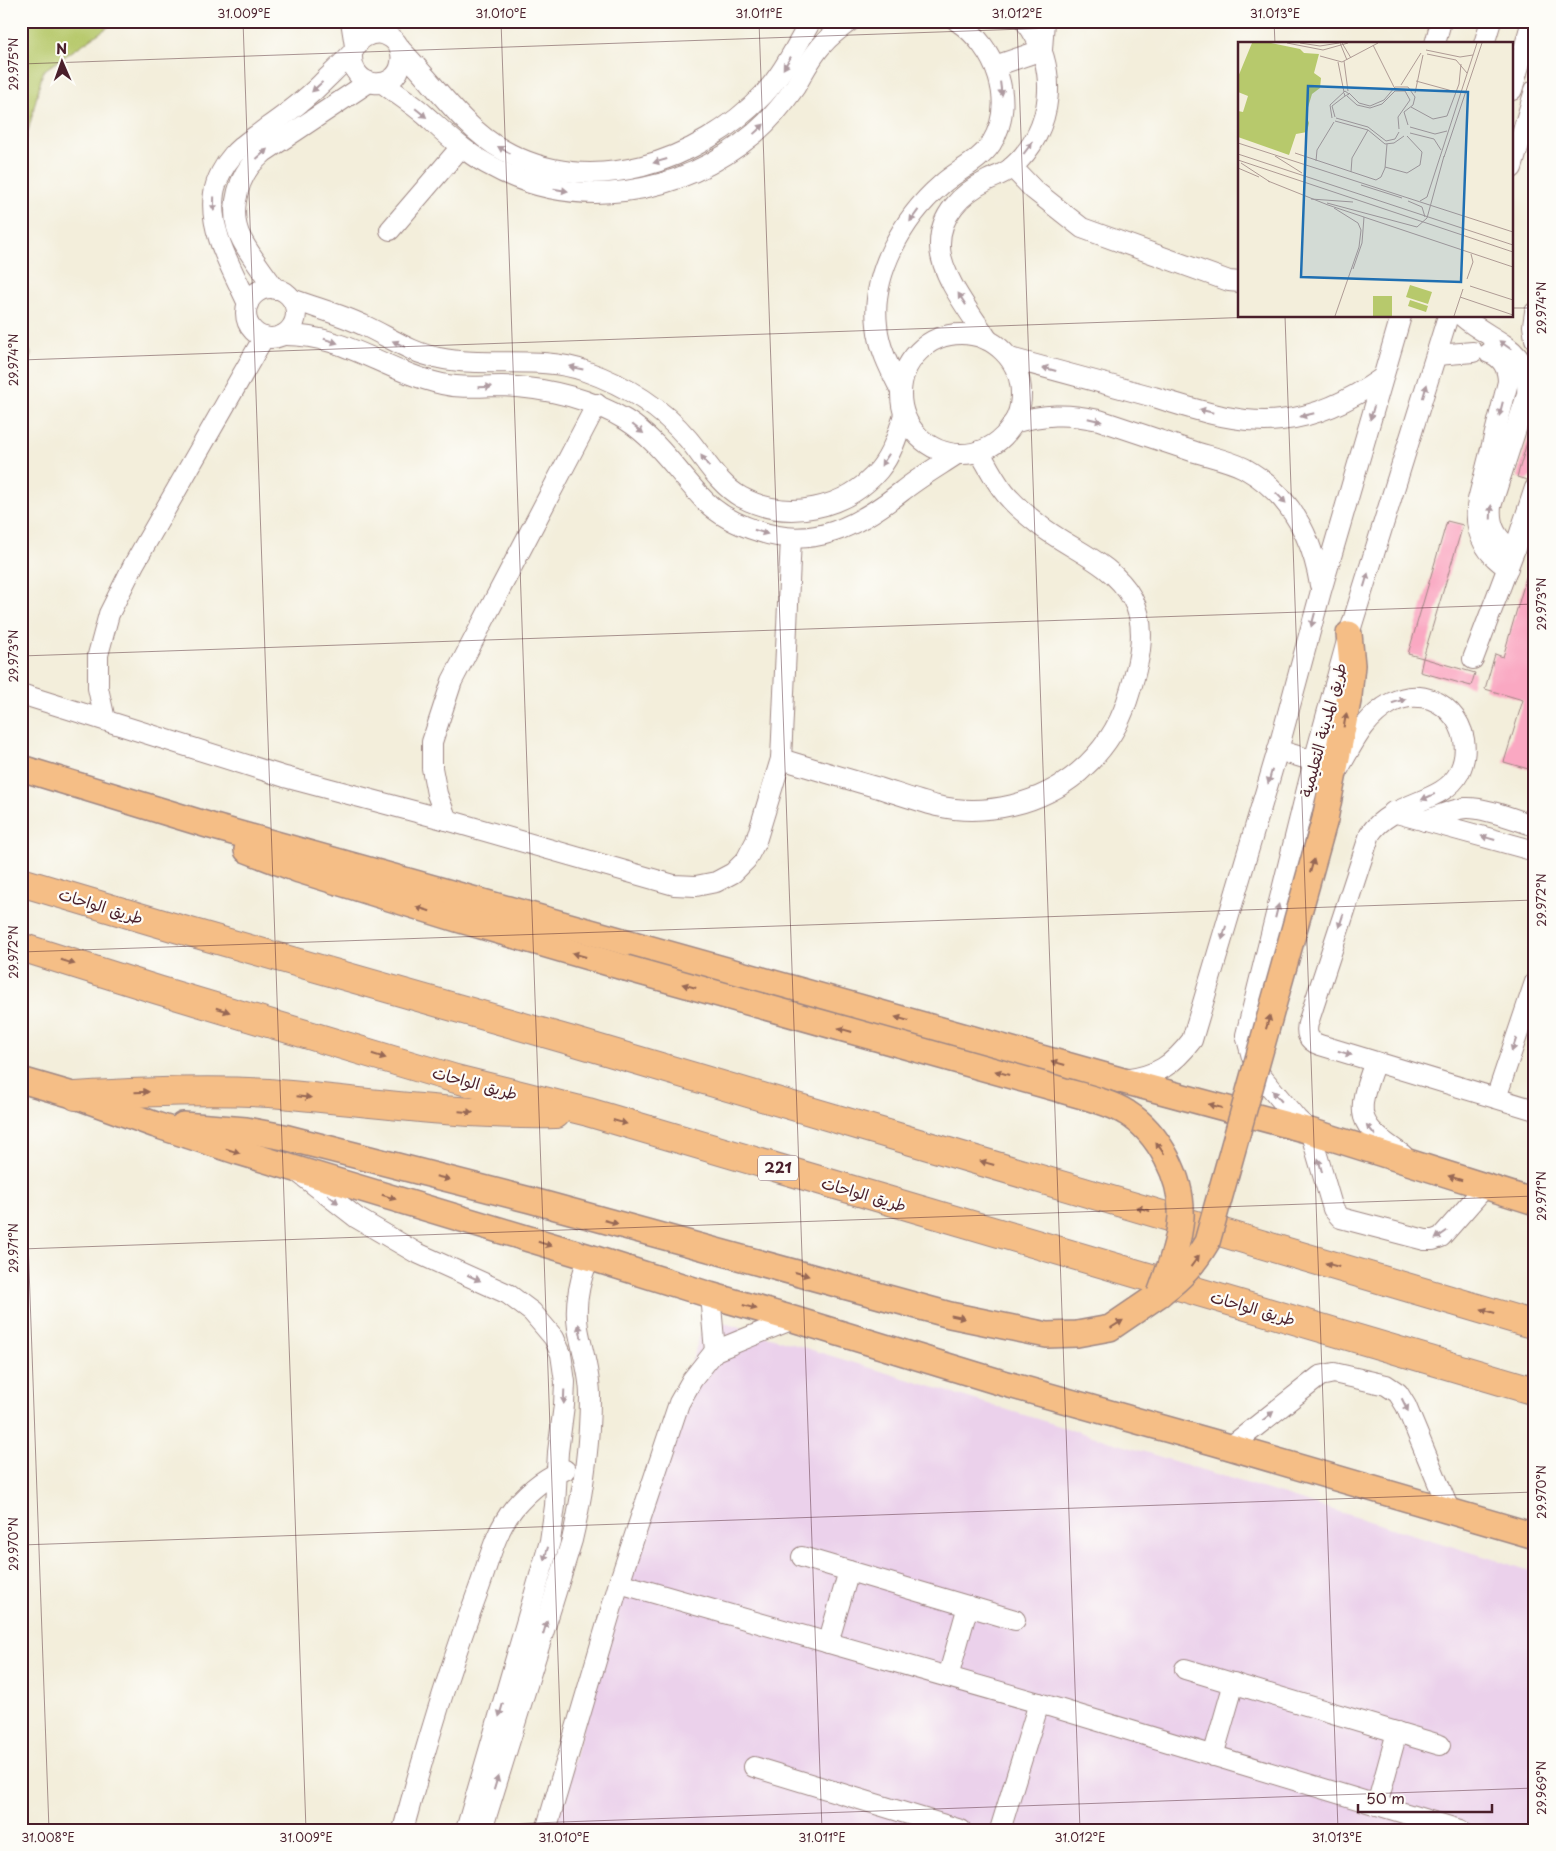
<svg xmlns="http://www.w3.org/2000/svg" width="1556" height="1851" font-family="'Playpen Sans','Playpen Sans Arabic',sans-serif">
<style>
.built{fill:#ebd1eb}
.green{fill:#b7c96c;stroke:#80744c}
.building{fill:#faa8c2}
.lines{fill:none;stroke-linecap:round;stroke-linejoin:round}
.minor-casing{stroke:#9e8683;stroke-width:22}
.major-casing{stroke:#9e8683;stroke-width:28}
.highway-casing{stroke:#9e8683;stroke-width:30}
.minor{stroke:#fff;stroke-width:20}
.major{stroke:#f5be86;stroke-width:25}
.highway{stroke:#f5be86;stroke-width:28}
.major-bridge-casing{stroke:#9e8683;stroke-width:28;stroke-linecap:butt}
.major-bridge{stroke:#f5be86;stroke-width:25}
.oneway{fill:#ae9aa0}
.oneway2{fill:#976754}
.ticks{fill:none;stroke:#4a1f2b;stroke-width:1;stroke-opacity:0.45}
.labels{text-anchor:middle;stroke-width:4.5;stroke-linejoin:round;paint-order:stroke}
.shield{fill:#fdfcf7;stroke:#806168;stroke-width:1}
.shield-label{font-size:15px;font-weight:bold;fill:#4a1f2b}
.street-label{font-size:16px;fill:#4a1f2b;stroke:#fdfcf7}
.inset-road{fill:none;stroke:#af9b95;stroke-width:1}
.view{fill:#1f6fb2;fill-opacity:0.15;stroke:#1f6fb2;stroke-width:2.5}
.inset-edge{fill:none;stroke:#4a1f2b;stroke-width:2.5}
.neatline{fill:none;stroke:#4a1f2b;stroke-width:2}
.ticks-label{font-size:12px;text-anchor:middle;fill:#4a1f2b}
</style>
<rect width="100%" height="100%" fill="#fdfcf7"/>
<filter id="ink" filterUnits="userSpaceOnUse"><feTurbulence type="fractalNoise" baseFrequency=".02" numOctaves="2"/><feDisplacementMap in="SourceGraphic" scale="10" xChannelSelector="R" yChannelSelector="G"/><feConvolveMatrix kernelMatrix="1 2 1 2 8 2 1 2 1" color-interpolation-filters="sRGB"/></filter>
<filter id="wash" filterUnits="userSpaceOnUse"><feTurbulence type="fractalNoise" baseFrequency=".0096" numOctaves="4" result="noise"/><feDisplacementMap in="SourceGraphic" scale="20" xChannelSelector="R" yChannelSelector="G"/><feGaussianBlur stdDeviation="1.12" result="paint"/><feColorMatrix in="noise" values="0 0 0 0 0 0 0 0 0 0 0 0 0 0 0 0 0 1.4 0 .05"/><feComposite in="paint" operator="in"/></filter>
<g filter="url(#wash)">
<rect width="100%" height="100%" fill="#f3eedb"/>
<polygon class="built" points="705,1317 1535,1572 1535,1830 553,1830"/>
<g class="green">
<polygon points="21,21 117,21 43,71 21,160"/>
<polygon points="21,332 31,354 21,389"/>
</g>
<g id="blocks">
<g class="building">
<polygon points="1531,429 1535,429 1535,469 1532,476 1527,480 1517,477"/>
<polygon points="1447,521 1463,525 1423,658 1408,654"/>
<polygon points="1531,561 1535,561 1535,771 1504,762 1523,700 1485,689 1495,654 1503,657"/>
<polygon points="1423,658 1475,673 1471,686 1420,672"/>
</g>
</g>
</g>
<g filter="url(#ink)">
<use href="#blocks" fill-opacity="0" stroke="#9e8683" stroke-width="1"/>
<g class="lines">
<g class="minor-casing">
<g id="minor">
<polyline points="351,21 355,46"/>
<polyline points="1435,44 1441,21"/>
<polyline points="1484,44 1491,21"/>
<path d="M 401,50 C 434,83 463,128 503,150 C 590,200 699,162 764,94 C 784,72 796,46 811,21"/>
<polyline points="995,66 1042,50 1044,21"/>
<path d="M 383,83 C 396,94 412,103 425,115 C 445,133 463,151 487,164 C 575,214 680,196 755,133 C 770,120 784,103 795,87 C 804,72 812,55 824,43 C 832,34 841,28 850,21"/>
<polyline points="1512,90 1532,21"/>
<polyline points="1012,167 1034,190 1082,228 1229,281 1240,282"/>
<polyline points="1512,168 1535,90"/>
<polyline points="390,230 461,147"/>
<circle cx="271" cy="313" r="25"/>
<path d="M 275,289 C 264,273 251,257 242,240 C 229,217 236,185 250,166 C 254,161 260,156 264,152 L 369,82"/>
<path d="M 292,299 C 316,308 340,314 363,325 C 388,336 410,353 439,358 C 486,368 541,355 585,371 C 625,385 661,407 688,439 C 705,459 718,484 741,497 C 787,522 846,509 879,470 C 892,454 898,434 904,415"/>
<path d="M 248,304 C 233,270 208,231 214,193 C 216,180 224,165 233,155 C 241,145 255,137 265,129 C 285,115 304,101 321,84 C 331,74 342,64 351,54 C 356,48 357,41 365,37 C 383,27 405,41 401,63 C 397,92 350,91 352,53"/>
<polyline points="1535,312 1533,326 1535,339"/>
<polyline points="1448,316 1349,634 1314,761 1246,1035 1252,1057 1261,1076 1297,1119 1310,1131 1333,1209 1341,1218 1425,1240 1433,1240 1441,1237 1485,1187"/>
<path d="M 1462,316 C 1492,343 1531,345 1527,395 L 1491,506 C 1489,526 1497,540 1514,551"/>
<circle cx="961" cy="394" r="60"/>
<path d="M 283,335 C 345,334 384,371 442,384 C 462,389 482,386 502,386 C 546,388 588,397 626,420 C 658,440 679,474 705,501 C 719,515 739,525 758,531 C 813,550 858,526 901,492 C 918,478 939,466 957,454"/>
<path d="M 988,340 C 972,315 940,275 940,246 C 939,215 962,193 988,180 C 996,176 1004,174 1011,168 C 1055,131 1060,65 1025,21"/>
<path d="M 1489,353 C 1502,357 1508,368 1508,382 L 1478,500 C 1473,529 1483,552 1508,568"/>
<polyline points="1437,355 1473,352"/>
<path d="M 1010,358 C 1058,371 1106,384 1154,397 C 1194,409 1238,425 1281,420 C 1319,416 1351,400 1382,378"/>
<path d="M 900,389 C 890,369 879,348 877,325 C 871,274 903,218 941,185 C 956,171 979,162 991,144 C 1017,102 996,47 957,21"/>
<path d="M 1013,423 C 1045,414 1066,413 1099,420 C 1129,430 1159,440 1189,450 C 1207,456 1228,460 1244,468 C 1290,494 1312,535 1320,585"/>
<polyline points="1473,659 1514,551 1535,488"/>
<polyline points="21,694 285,777 447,820 674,885 696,886 716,882 733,873 746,860 756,841 781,759 791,538"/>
<polyline points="105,720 98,688 98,655 109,614 134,564 264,337"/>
<polyline points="1278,750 1314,761"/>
<path d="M 781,759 C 814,769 847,779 879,788 C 898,794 918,801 937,806 C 986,817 1041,804 1079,772 C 1102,752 1118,729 1127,701 C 1137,670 1150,629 1132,598 C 1112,562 1069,549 1038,524 C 1028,516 1018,508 1010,499 C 997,486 988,466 979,451"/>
<path d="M 1339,768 C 1354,742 1364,718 1391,703 C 1436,679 1481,728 1459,773 C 1443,804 1392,801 1370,834 L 1309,1020 C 1305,1032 1307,1041 1320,1045 L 1535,1110"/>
<polyline points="1393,812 1535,851"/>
<polyline points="447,820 437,794 432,768 432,742 452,681 597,404"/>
<path d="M 1425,821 C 1438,816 1453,809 1466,808 C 1485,807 1516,820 1535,826"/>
<path d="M 1375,1062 C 1355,1115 1356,1124 1403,1155"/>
<path d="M 1124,1080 C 1157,1076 1173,1065 1192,1040 L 1278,750 L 1321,591 L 1401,316"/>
<polyline points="1496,1098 1535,982"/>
<polyline points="299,1173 357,1218 415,1252 508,1294 532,1312 554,1338 561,1354 565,1382 564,1405 558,1452 555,1506 550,1541 466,1830"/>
<polyline points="710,1295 715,1351"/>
<polyline points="1230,1447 1320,1376 1334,1373 1386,1385 1398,1393 1406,1406 1450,1512"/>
<polyline points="802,1557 1015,1620"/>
<polyline points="619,1583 1039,1703 1460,1830"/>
<polyline points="828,1643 849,1571"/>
<polyline points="1185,1669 1440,1745"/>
<polyline points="948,1677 968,1606"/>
<polyline points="1213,1756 1234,1683"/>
<polyline points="754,1767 961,1830"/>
<polyline points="1377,1805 1397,1732"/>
<path d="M 403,1830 C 425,1749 449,1669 478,1591 C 488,1564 495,1531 514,1508 C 527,1493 546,1476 565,1470"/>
<path d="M 482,1830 L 572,1540 C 583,1493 590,1444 590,1396 C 590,1372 582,1351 578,1328 C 574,1303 580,1279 589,1257"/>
<polyline points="546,1830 619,1583 679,1403 692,1380 715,1351 793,1319"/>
<polyline points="1000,1830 1039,1703"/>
</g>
</g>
<g class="major-casing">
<g id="major">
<polyline points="21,768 211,826 1120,1080 1310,1131 1535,1202"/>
<polyline points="1325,819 1349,696 1352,665 1349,634"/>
<polyline points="247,850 299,870 457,919 626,968"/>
<polyline points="21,1080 76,1096 156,1125 236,1151 589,1257 710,1295 793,1319 996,1381 1216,1443 1535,1536"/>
<polyline points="183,1125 246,1130 284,1137 530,1200 950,1315 1047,1335 1077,1334 1110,1328 1160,1294"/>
</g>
</g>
<g class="highway-casing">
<g id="highway">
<polyline points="21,882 176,928 569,1040 1535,1325"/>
<polyline points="21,947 158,990 456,1079 588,1112 1535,1391"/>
<path d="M 76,1096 C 140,1092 205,1089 269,1093 C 364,1101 460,1116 556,1114"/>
</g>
</g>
<use href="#minor" class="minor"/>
<use href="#major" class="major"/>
<use href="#highway" class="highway"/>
<g class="major-bridge-casing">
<g id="major-bridge">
<path d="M 626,968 L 1055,1088 C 1076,1095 1109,1101 1127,1113 C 1159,1133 1183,1179 1181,1217 C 1179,1244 1169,1269 1160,1294"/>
<path d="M 1162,1292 C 1182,1277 1194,1264 1207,1242 L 1325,819"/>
</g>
</g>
<use href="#major-bridge" class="major-bridge"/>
</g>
<defs><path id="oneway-solid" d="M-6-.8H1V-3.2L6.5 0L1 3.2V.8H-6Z" transform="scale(1.25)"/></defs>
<g class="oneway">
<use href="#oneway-solid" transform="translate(787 63) rotate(122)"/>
<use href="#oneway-solid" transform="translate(317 87) rotate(137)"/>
<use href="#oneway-solid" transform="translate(1001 89) rotate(83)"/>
<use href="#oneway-solid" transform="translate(421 113) rotate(39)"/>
<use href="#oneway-solid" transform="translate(759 129) rotate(-43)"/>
<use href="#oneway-solid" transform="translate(1028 148) rotate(-53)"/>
<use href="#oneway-solid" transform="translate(504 150) rotate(-151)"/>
<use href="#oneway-solid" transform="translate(262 154) rotate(-42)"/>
<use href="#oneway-solid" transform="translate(660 161) rotate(164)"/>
<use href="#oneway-solid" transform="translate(561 190) rotate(9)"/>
<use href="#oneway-solid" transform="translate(214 204) rotate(91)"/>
<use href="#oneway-solid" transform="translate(914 216) rotate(126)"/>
<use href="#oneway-solid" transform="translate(962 299) rotate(-123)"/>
<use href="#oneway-solid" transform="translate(331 341) rotate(17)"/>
<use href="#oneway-solid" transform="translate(399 344) rotate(-155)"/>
<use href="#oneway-solid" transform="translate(1505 345) rotate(-145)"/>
<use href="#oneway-solid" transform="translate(576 368) rotate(-168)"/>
<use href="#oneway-solid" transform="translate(1049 369) rotate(-165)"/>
<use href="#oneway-solid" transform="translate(485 387) rotate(-1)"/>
<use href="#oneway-solid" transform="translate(1425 391) rotate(-73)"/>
<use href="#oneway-solid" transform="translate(1501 409) rotate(104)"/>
<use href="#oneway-solid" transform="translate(1206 411) rotate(-167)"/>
<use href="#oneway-solid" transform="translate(1372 413) rotate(106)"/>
<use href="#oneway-solid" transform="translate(1307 415) rotate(166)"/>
<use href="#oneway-solid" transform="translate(1095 420) rotate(14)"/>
<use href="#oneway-solid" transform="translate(638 429) rotate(39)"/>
<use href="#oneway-solid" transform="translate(885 460) rotate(123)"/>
<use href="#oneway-solid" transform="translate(705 461) rotate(-125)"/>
<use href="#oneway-solid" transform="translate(1281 498) rotate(46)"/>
<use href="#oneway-solid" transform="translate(1491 512) rotate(-88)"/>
<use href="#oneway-solid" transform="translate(761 532) rotate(18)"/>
<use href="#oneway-solid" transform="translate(1366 580) rotate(-73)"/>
<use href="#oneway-solid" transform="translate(1313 620) rotate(105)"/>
<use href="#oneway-solid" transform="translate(1399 701) rotate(-18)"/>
<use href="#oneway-solid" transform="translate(1270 777) rotate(106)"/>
<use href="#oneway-solid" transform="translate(1428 797) rotate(156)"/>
<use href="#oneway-solid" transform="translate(1488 838) rotate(-164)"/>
<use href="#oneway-solid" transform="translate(1277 911) rotate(-76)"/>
<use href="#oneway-solid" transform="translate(1341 921) rotate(108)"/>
<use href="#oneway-solid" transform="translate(1224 933) rotate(106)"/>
<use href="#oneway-solid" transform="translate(1514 1045) rotate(109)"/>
<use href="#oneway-solid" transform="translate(1345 1053) rotate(17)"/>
<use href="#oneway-solid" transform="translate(1277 1096) rotate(-130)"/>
<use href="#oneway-solid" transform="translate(1371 1130) rotate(-130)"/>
<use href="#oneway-solid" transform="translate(1320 1165) rotate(-106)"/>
<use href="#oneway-solid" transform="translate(333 1199) rotate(38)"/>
<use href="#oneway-solid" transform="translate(1441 1235) rotate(145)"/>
<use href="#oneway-solid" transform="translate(474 1278) rotate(24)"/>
<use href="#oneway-solid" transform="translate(580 1331) rotate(-101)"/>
<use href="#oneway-solid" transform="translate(564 1397) rotate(92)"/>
<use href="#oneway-solid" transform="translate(1405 1405) rotate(64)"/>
<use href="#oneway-solid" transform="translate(1268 1416) rotate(-39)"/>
<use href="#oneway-solid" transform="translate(546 1554) rotate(106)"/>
<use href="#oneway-solid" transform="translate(545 1628) rotate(-73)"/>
<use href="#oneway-solid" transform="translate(501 1710) rotate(106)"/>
<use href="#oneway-solid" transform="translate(496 1783) rotate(-73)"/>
</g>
<g class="oneway2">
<use href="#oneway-solid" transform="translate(1345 720) rotate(-79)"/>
<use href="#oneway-solid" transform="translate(1312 866) rotate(-74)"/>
<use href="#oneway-solid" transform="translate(423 909) rotate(-163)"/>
<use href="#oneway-solid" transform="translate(579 955) rotate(-164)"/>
<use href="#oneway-solid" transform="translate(68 962) rotate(18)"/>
<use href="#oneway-solid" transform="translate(689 986) rotate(-164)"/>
<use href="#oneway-solid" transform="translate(223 1010) rotate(17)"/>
<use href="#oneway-solid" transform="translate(902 1019) rotate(-164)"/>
<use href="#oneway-solid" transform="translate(1268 1022) rotate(-74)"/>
<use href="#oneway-solid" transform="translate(845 1030) rotate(-164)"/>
<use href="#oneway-solid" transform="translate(379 1056) rotate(17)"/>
<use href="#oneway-solid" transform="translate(1058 1063) rotate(-164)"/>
<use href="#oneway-solid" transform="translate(1002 1073) rotate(-164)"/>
<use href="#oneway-solid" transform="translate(142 1092) rotate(-1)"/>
<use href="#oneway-solid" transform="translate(304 1097) rotate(6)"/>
<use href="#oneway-solid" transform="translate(1215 1106) rotate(-165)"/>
<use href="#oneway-solid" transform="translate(466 1112) rotate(5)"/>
<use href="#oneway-solid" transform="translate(620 1122) rotate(16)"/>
<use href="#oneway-solid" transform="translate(1160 1148) rotate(-125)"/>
<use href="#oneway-solid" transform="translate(233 1151) rotate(18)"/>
<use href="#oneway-solid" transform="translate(987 1163) rotate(-164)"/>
<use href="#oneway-solid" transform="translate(443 1178) rotate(14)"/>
<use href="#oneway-solid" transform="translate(1455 1178) rotate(-163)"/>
<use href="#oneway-solid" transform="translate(389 1197) rotate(17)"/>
<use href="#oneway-solid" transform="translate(1143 1209) rotate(-164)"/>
<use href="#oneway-solid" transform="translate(611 1222) rotate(15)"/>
<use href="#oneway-solid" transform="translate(545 1244) rotate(17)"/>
<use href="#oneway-solid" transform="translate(1195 1261) rotate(-54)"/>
<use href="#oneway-solid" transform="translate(1332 1265) rotate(-164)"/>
<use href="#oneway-solid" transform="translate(802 1274) rotate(16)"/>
<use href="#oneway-solid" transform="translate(750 1307) rotate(16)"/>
<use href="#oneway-solid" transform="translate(1488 1311) rotate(-164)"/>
<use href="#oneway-solid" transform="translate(958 1317) rotate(12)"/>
<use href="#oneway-solid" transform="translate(1117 1324) rotate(-32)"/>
</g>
</g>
<path class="ticks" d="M 243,21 L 306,1830M 501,21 L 564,1830M 759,21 L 822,1830M 1017,21 L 1080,1830M 1274,21 L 1275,44M 1532,21 L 1535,96M 21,64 L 1254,21M 1512,308 L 1535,308M 1285,316 L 1338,1830M 21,360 L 1284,316M 21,656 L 1535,604M 21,952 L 1535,900M 21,1043 L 49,1830M 21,1249 L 1535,1196M 21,1545 L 1535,1492M 333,1830 L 1535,1788"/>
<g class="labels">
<rect class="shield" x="758" y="1155.5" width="40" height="25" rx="4"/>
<g class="shield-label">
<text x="778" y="1173">221</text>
</g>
<g class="street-label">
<text transform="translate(1323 730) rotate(-75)" y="6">طريق المدينة التعليمية</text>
<text transform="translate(101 906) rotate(17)" y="6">طريق الواحات</text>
<text transform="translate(475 1083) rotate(15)" y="6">طريق الواحات</text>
<text transform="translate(864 1194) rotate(16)" y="6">طريق الواحات</text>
<text transform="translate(1253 1308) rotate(16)" y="6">طريق الواحات</text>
</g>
</g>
<g transform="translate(1238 42)">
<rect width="275" height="275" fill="#f3eedb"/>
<path d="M 14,1 L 33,1 L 62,7 L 66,11 L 81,12 L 76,31 L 83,36 L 82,46 L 74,52 L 68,72 L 71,81 L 69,90 L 58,92 L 51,113 L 0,95 L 0,69 L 5,70 L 10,54 L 0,50 L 0,35 ZM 172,243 L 194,250 L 190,262 L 168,255 ZM 135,254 L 154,254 L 154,274 L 135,274 ZM 172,258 L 190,264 L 188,270 L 170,264 Z" fill="#b7c96c"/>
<path class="inset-road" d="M 49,1 L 85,8 L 110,1M 62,1 L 82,4 L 101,1M 102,1 L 109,18M 104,1 L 113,16M 135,3 L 156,45M 188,8 L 222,15 L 235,13M 189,12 L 218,18 L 229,31M 82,14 L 104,20 L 140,1M 106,19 L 110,49M 100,20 L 106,50M 178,39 L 218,50M 163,43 L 183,11M 111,51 L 121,61 L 132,64 L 146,58 L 157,45 L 170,45 L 177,55 L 175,63 L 166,70 L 170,83M 177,51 L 185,13M 109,54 L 119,63 L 132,66 L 144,62 L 157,49 L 167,49 L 172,58 L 160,75 L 161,87M 173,65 L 195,77 L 209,74 L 221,42 L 223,22M 97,75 L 94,64 L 107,54M 94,76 L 92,63 L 107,49 L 111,52 L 107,54 L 106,51M 98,76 L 130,85 L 148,99 L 157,97 L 161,90M 97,79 L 130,88 L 147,102 L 156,101 L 166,94M 172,85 L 197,92 L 209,89M 172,91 L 196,97 L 203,108M 0,101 L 275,190M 57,111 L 138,138 L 143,135 L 147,126 L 149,102M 0,112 L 275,203M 37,114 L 64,131M 206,115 L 244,1M 0,118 L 275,210M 78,119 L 79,108 L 96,80M 3,121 L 32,140M 147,125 L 169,131 L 182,123 L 184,110 L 169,94M 0,126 L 21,135M 113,130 L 114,116 L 130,88M 30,139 L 90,163 L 275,225M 123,143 L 164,156M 73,157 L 115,160M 170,159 L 184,165 L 187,175M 182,159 L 189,155 L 239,1M 89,161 L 179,185 L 189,176 L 206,114M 96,166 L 120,181 L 123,188 L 121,205 L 97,274M 115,227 L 124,201 L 126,175M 229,237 L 235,220 L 233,212M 232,244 L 275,258M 222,255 L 275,273M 216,274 L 225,247"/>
<path class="view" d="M 70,44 L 230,50 L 223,240 L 63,235 Z"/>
<rect width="275" height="275" class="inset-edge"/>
</g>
<rect width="1556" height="1851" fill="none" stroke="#fdfcf7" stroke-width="55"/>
<g transform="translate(62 62) rotate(358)" stroke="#fdfcf7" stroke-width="4" paint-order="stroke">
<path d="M0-4L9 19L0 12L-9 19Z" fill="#4a1f2b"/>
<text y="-8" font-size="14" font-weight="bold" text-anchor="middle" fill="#4a1f2b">N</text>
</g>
<path d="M1358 1804v8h134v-8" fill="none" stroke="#4a1f2b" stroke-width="2.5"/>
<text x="1366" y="1804" font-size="15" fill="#4a1f2b" stroke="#fdfcf7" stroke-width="4" paint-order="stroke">50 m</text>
<rect x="28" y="28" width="1500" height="1796" class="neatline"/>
<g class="ticks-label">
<text x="244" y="18">31.009°E</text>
<text x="501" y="18">31.010°E</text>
<text x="759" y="18">31.011°E</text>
<text x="1017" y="18">31.012°E</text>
<text x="1275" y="18">31.013°E</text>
<text transform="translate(14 64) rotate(-90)" y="4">29.975°N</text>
<text transform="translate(1542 308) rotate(-90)" y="4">29.974°N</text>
<text transform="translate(14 360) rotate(-90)" y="4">29.974°N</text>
<text transform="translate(1542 604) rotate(-90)" y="4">29.973°N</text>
<text transform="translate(14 656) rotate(-90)" y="4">29.973°N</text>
<text transform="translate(1542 900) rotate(-90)" y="4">29.972°N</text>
<text transform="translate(14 952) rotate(-90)" y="4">29.972°N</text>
<text transform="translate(1542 1196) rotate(-90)" y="4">29.971°N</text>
<text transform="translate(14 1248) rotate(-90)" y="4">29.971°N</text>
<text transform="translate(1542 1492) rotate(-90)" y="4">29.970°N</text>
<text transform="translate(14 1544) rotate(-90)" y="4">29.970°N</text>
<text transform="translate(1542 1788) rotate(-90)" y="4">29.969°N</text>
<text x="48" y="1842">31.008°E</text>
<text x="306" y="1842">31.009°E</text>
<text x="564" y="1842">31.010°E</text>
<text x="822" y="1842">31.011°E</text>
<text x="1080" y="1842">31.012°E</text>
<text x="1337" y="1842">31.013°E</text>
</g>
</svg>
